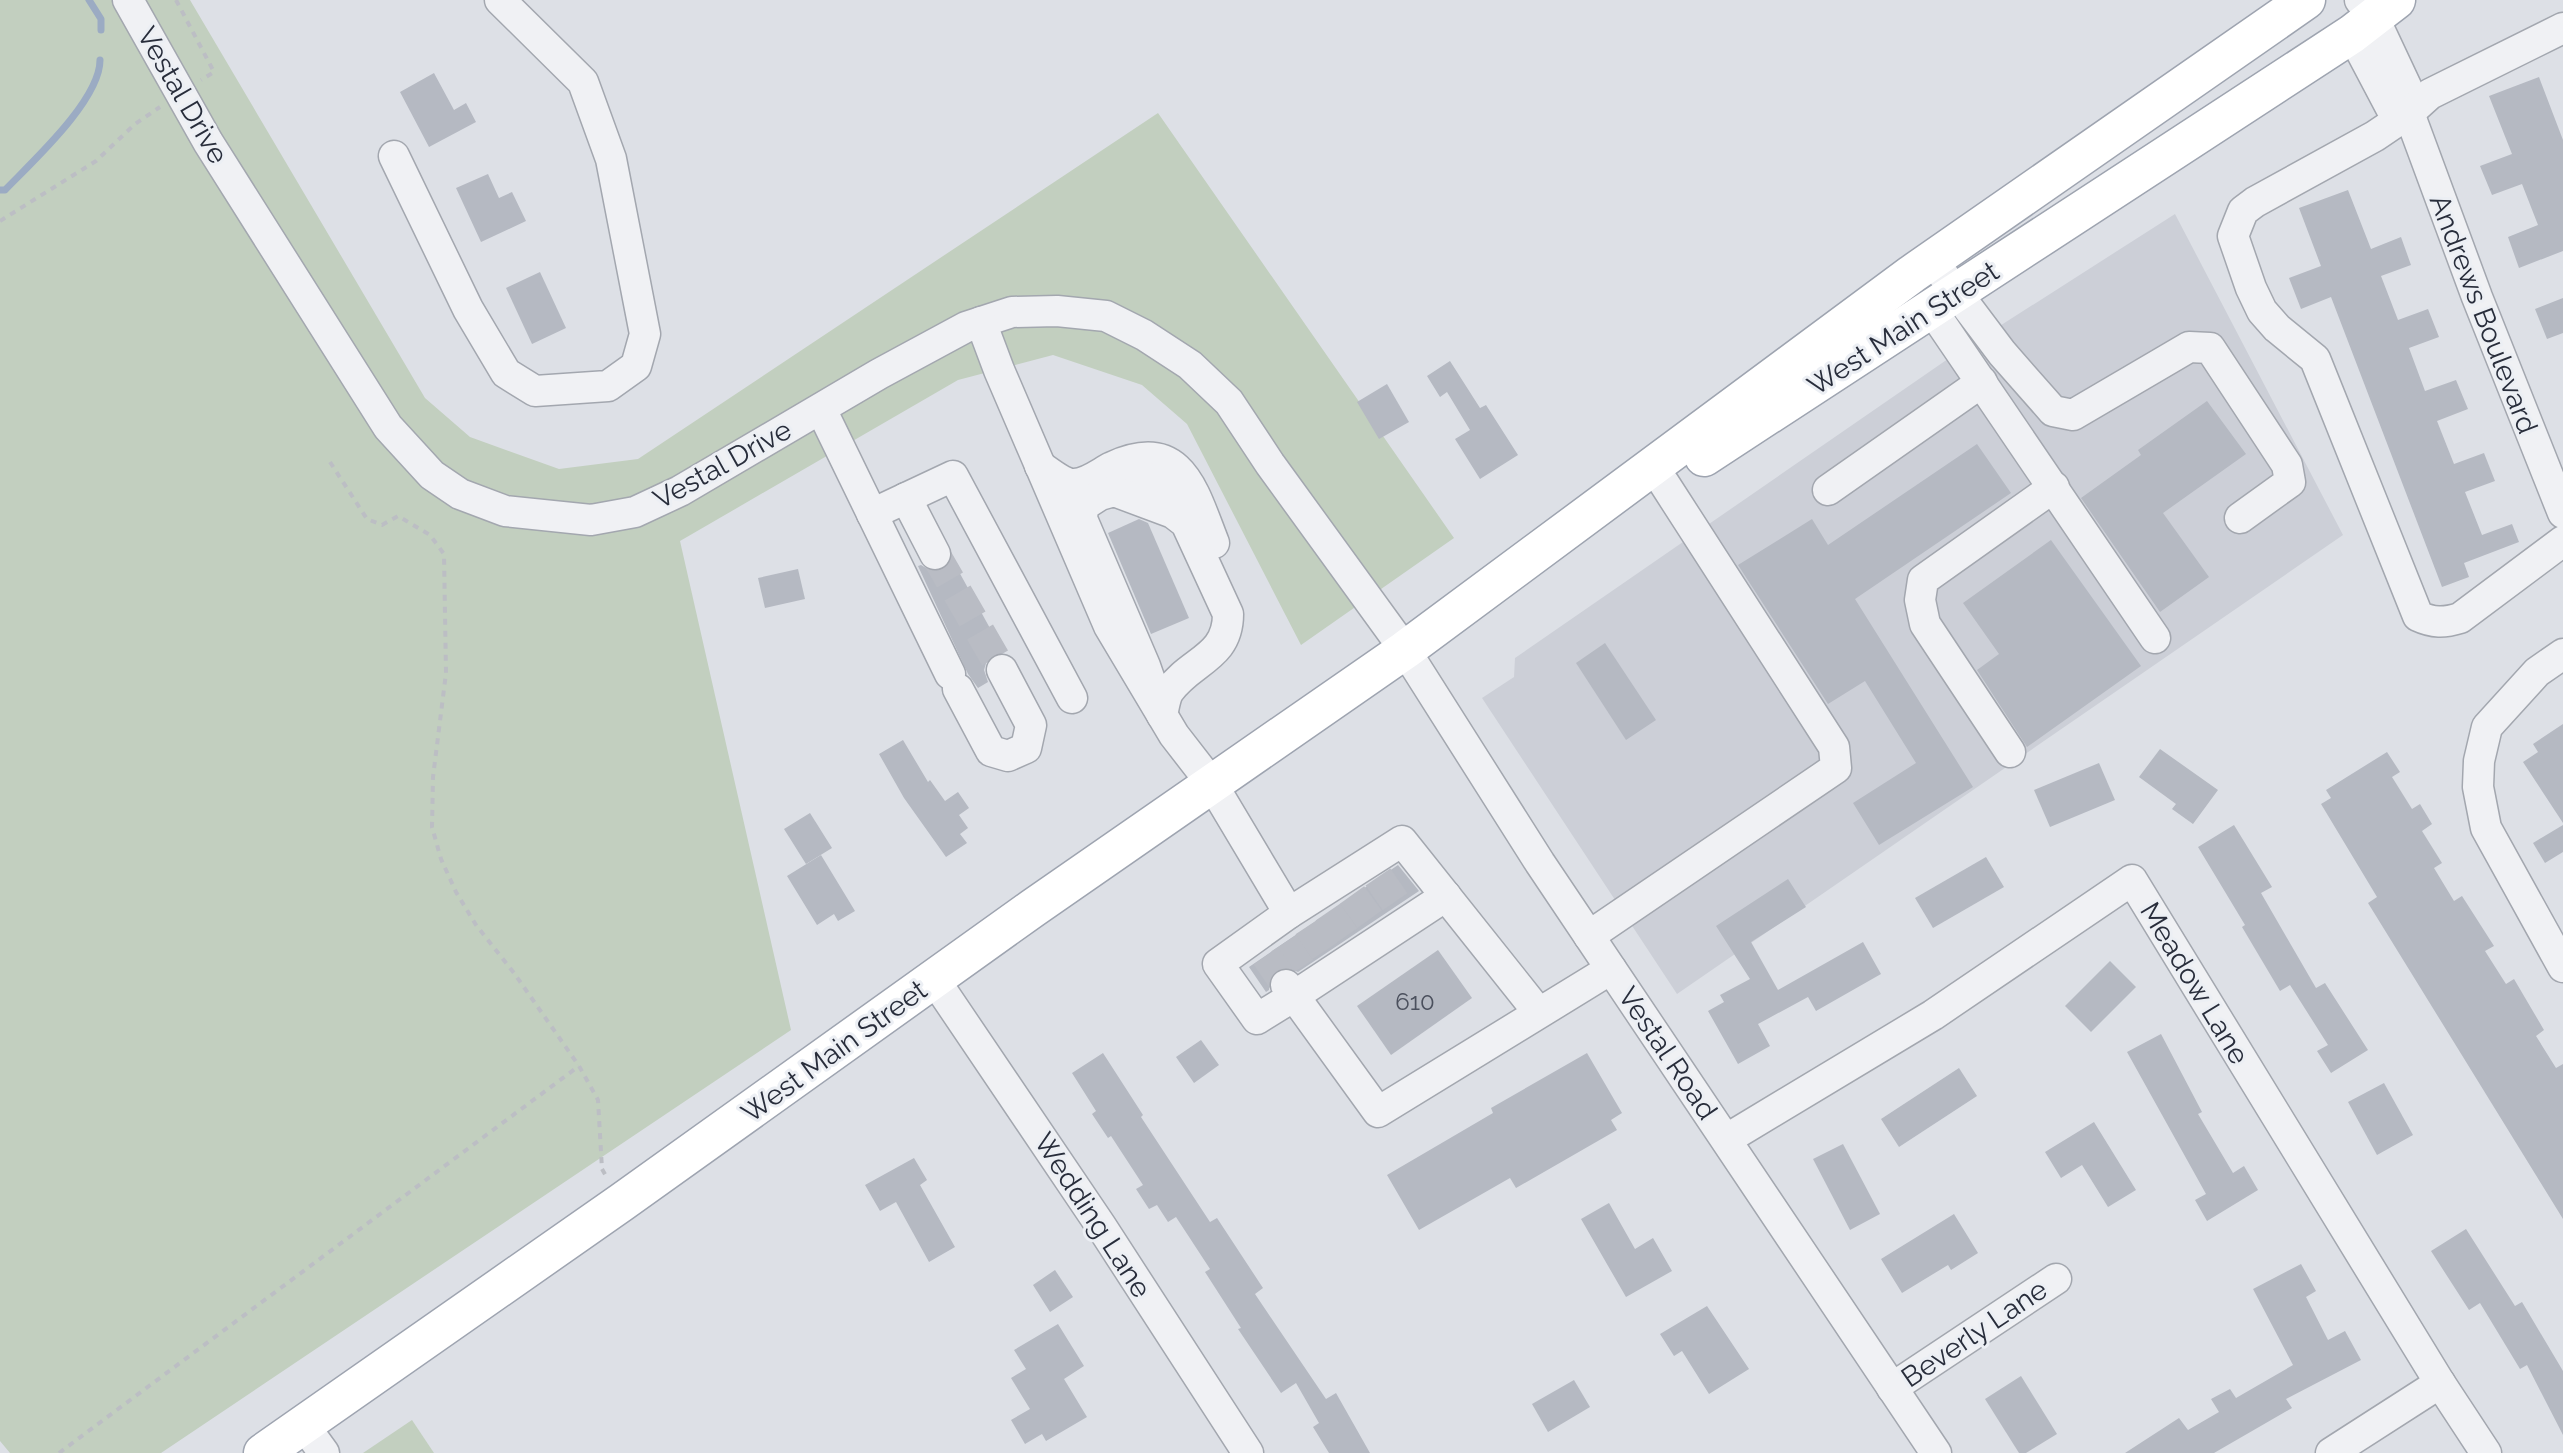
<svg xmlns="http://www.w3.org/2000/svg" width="2563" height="1453" font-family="Raleway,sans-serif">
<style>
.built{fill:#cccfd7}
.green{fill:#c2cfbf}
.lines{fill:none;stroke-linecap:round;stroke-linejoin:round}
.stream{stroke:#9babc3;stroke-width:7}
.building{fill:#b5b9c2}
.minor-tunnel{stroke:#b9bcc4;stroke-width:30;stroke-dasharray:30 15;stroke-linecap:butt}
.minor-casing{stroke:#a3a7af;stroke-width:33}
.major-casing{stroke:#9ea4b0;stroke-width:41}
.path{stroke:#bcbec4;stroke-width:4;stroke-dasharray:6 6;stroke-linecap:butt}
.minor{stroke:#f0f1f4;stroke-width:30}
.major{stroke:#fff;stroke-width:38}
.labels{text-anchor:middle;stroke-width:6;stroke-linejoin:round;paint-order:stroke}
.number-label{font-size:24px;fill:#4b505d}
.street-label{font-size:28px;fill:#282d3b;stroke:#eceff4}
</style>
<rect width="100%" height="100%" fill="#dde0e6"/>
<polygon class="built" points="2175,214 2343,535 1677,994 1482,698 1514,677 1515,658 1945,361"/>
<g class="green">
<polygon points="0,0 190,0 425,398 470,437 559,469 638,459 1158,113 1454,538 1301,645 1187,424 1142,385 1053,355 958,380 680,541 791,1030 161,1453 10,1453 0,1441"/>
<polygon points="412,1420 434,1453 363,1453"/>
</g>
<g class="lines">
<g class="stream">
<polyline points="89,0 101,19 101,30"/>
<path d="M 0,190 L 5,190 C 33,161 100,100 100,60"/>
</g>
</g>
<g class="building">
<polygon points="434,73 454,110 466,103 476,122 429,147 400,92"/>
<polygon points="2539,77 2563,140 2563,251 2519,268 2508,237 2538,225 2522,184 2492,195 2480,166 2512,154 2489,96"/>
<polygon points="488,174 499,198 512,192 526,221 481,242 456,188"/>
<polygon points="2348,190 2371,249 2401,237 2411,265 2381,276 2398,320 2428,309 2439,337 2409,348 2425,391 2456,380 2468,409 2437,421 2454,464 2484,453 2495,481 2465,492 2482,535 2512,524 2519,542 2464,563 2469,577 2442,587 2331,297 2301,309 2289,278 2321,266 2299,208"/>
<polygon points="540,272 566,328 532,344 506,288"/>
<polygon points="2563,298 2563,333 2547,339 2535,309"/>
<polygon points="1450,361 1480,408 1486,405 1518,455 1480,479 1455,439 1470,430 1447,392 1440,397 1427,376"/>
<polygon points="1387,384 1409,422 1379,439 1357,402"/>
<polygon points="2207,401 2246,454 2163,513 2209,577 2160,612 2081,498 2141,455 2138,450"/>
<polygon points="1977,444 2011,493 1855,599 1973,787 1879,845 1853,803 1916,763 1865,681 1828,704 1738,565 1812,519 1828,545"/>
<polygon points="1139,519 1148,523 1189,618 1151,634 1108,533"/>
<polygon points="2051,540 2141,666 2027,747 1977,670 1999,654 1963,603"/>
<polygon points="952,559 1003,652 994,654 987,660 984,670 988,682 978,688 968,674 918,566 921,565 933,572 943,570"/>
<polygon points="798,569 805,599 765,608 758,578"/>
<polygon points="1605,643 1656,720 1626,740 1576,663"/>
<polygon points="2563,724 2563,823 2523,762 2538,752 2533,744"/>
<polygon points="903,740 928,782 930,780 945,801 958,792 969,808 959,815 968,828 960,834 967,843 946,857 904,798 879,754"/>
<polygon points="2160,749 2218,790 2193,824 2172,809 2176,804 2139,777"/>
<polygon points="2387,752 2400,772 2392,777 2412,809 2420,804 2432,824 2422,831 2442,863 2434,868 2454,901 2462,896 2494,946 2485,951 2506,984 2514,979 2544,1030 2536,1036 2556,1068 2563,1064 2563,1219 2368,903 2377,897 2321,804 2331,798 2326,790"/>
<polygon points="2099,763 2115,800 2050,827 2034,790"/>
<polygon points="810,813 832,848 806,864 784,829"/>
<polygon points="2234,825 2272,887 2261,893 2316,988 2325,983 2368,1050 2331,1073 2317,1051 2328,1045 2290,985 2280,991 2242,927 2245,925 2198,847"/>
<polygon points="2563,825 2563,852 2545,863 2533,843"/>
<polygon points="821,855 855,911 838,921 834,914 817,925 787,876"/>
<polygon points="1986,857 2004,887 1933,928 1915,898"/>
<polygon points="1398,865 1419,891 1298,972 1285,967 1276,970 1270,977 1269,990 1266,992 1249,967"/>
<polygon points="1788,879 1806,907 1751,942 1778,990 1863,942 1881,974 1816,1011 1808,997 1758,1024 1770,1046 1738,1064 1708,1011 1724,1002 1720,995 1750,979 1716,926"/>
<polygon points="1438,950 1472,998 1391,1055 1357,1006"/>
<polygon points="2110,961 2136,987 2091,1032 2065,1006"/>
<polygon points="2161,1034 2202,1112 2198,1114 2233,1173 2244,1166 2258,1190 2207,1221 2195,1200 2206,1194 2127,1052"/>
<polygon points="1201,1040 1219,1065 1194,1083 1176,1057"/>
<polygon points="1103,1053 1143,1115 1141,1117 1210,1222 1217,1218 1263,1288 1255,1294 1326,1399 1336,1393 1370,1453 1329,1453 1313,1427 1319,1423 1296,1383 1281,1393 1238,1329 1241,1328 1205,1272 1210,1269 1176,1217 1168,1222 1157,1205 1149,1209 1136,1189 1143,1185 1111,1136 1108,1138 1092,1114 1096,1111 1072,1073"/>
<polygon points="1587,1053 1622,1113 1611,1120 1617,1130 1516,1188 1510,1178 1419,1230 1387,1175 1493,1113 1491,1108"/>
<polygon points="1959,1068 1977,1096 1899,1147 1881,1119"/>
<polygon points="2384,1083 2413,1135 2377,1155 2348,1102"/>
<polygon points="2094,1122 2136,1190 2108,1207 2082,1165 2061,1178 2045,1152"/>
<polygon points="1843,1144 1880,1214 1850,1230 1813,1159"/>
<polygon points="914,1158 927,1180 920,1185 955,1247 929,1262 896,1202 880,1211 865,1185"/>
<polygon points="1609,1203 1635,1249 1653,1238 1672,1271 1626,1297 1581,1219"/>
<polygon points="1954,1214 1978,1253 1951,1270 1948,1265 1902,1293 1881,1259"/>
<polygon points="2466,1229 2515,1306 2522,1302 2563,1371 2563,1435 2527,1365 2520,1369 2480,1303 2469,1310 2431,1251"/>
<polygon points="2301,1264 2316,1291 2306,1297 2328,1340 2345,1331 2361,1360 2286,1399 2292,1408 2214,1453 2125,1453 2179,1418 2188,1430 2219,1412 2211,1399 2230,1389 2236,1398 2293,1365 2253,1289"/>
<polygon points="1055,1270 1073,1297 1050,1312 1033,1285"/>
<polygon points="1707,1306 1749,1369 1709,1394 1682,1351 1674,1356 1660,1334"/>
<polygon points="1058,1324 1084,1366 1064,1379 1087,1417 1046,1441 1042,1434 1025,1444 1011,1420 1030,1409 1011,1378 1026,1369 1014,1350"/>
<polygon points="2021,1376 2057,1434 2026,1453 2019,1453 1985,1399"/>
<polygon points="1574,1380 1590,1407 1548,1432 1532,1404"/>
</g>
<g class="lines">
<g class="minor-tunnel">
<polyline points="935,554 1002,670"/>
<polyline points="1378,877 1398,906"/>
<polyline points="1352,895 1373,924"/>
<polyline points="1328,912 1348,941"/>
<polyline points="1308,926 1328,956"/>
<polyline points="1284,943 1303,972"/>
<polyline points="1266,956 1286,985"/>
</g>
<g class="minor-casing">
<g id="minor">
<polyline points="128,0 208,142 388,427 432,475 460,494 505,511 591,520 635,512 680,491 879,374 966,327 1012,312 1057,311 1106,316 1144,335 1190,365 1229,402 1270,464 1405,650 1540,863 1936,1453"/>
<polyline points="2360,0 2373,16 2411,97 2409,113 2477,297 2563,513"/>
<path d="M 2563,28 L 2430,94 L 2409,113 L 2375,136 L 2255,202 L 2243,211 L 2233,236 L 2251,288 L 2262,311 L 2277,328 L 2315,359 L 2418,616 C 2433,623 2444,623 2460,618 L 2563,541"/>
<polyline points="2352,34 2391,108 2409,113"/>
<polyline points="394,156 468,309 506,373 535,391 608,386 636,366 645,334 611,159 583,82 500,0"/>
<polyline points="1932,260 2002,353 2053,411 2073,415 2189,347 2210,348 2287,465 2290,482 2240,518"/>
<polyline points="1932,310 2155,638"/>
<polyline points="981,322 999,370 1109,626 1174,735 1212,784 1289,913"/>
<polyline points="821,409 950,674"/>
<path d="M 1040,466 C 1049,472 1062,483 1072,484 C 1086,485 1100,473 1112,467 C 1181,435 1193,490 1214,543"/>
<path d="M 1109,489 C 1147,465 1174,482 1190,519"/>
<polyline points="1828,490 1982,382"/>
<path d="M 1114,491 L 1173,513 L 1186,523 L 1228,614 C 1228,658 1191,660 1169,691 C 1165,697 1164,707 1162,715 L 1145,666 L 1082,519 L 1083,506 L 1100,495 Z"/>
<polyline points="906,498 935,554"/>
<polyline points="872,514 953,476 1072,698"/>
<polyline points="2563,654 2537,672 2487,727 2479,761 2478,787 2486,828 2563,967"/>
<polyline points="958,689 991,751 1008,756 1026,748 1031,725 1002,670"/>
<polyline points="2010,752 1925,624 1920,600 1923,580 2054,487"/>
<polyline points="1589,936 1836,768 1834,747 1664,483"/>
<polyline points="934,979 1101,1226 1248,1453"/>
<polyline points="1286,985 1294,996 1446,896"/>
<polyline points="1539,1013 1402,841 1289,913 1218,964 1257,1019 1294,996 1378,1112 1611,969"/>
<polyline points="1727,1139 1933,1015 2132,880 2440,1383 2486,1453"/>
<polyline points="1892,1388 2056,1279"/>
<polyline points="303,1424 324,1453"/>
<polyline points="2331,1453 2440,1383"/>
</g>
</g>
<g class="major-casing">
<g id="major">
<polyline points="1704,457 2352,34 2396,0"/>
<polyline points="263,1453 622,1202 1033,908 1405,650 1912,274 2306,0"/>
</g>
</g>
<g class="path">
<polyline points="176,0 214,72 201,80"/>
<polyline points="0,221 96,161 135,124 160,107"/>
<polyline points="330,462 367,519 382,525 398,516 430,535 444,554 446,673 433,777 432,827 441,859 456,892 476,925 514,973 579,1066 598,1100 602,1169 606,1176"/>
<polyline points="59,1453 579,1066"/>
</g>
<use href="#minor" class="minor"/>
<use href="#major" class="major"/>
</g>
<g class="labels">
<g class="number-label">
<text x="1415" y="1010">610</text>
</g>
<g class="street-label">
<text transform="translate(183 95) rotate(60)" y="10">Vestal Drive</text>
<text transform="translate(2484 314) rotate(69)" y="10">Andrews Boulevard</text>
<text transform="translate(1903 328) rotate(-33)" y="10">West Main Street</text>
<text transform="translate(722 464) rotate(-29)" y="10">Vestal Drive</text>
<text transform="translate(2195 983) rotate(59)" y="10">Meadow Lane</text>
<text transform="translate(834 1051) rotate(-36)" y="10">West Main Street</text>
<text transform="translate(1668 1053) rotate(56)" y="10">Vestal Road</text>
<text transform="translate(1093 1215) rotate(57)" y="10">Wedding Lane</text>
<text transform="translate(1974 1333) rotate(-34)" y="10">Beverly Lane</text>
</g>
</g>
</svg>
